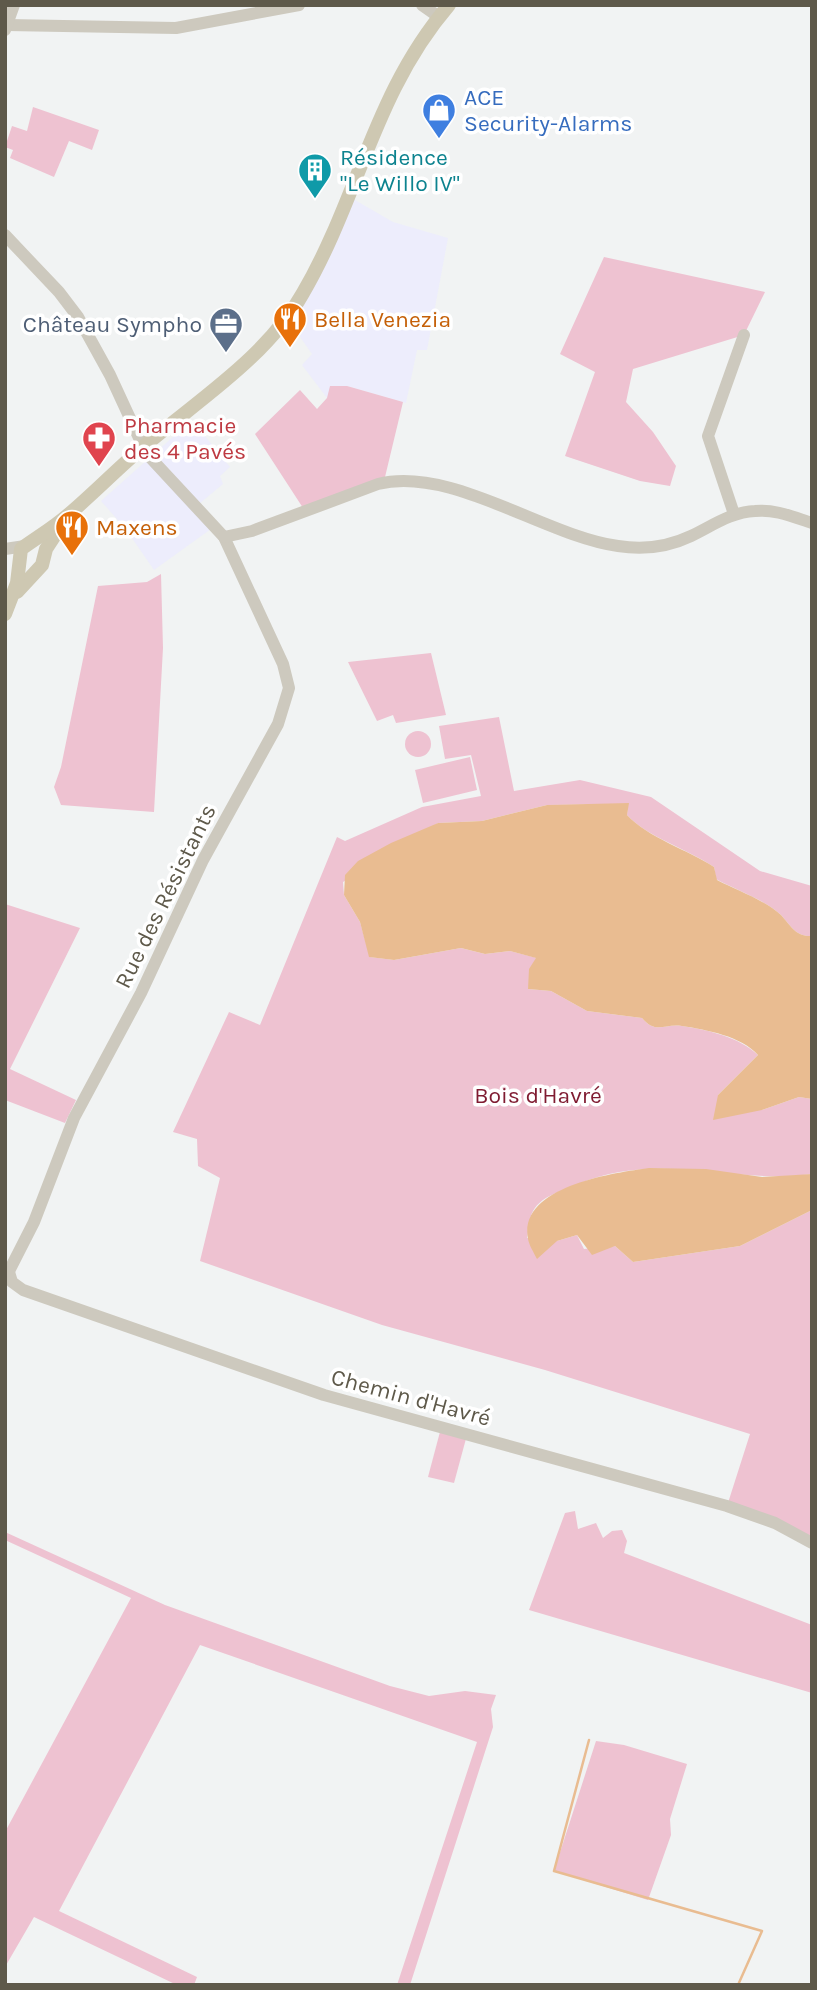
<svg xmlns="http://www.w3.org/2000/svg" width="817" height="1990" font-family="Karla,sans-serif">
<style>
.commercial{fill:#ededfc}
.green{fill:#eec2d1}
.water{fill:#e9bc91}
.lines{fill:none;stroke-linecap:round;stroke-linejoin:round}
.stream{stroke:#e9bc91;stroke-width:2.5}
.minor{stroke:#cdc9be;stroke-width:12}
.major{stroke:#cec8b2;stroke-width:14}
.labels{text-anchor:middle;stroke-width:7;stroke-linejoin:round;paint-order:stroke}
.shop-label{font-size:23px;fill:#366cbe;stroke:#fff;text-anchor:start}
.culture-label{font-size:23px;fill:#0d838f;stroke:#fff;text-anchor:start}
.food-label{font-size:23px;fill:#c56008;stroke:#fff;text-anchor:start}
.service-label{font-size:23px;fill:#4e5e75;stroke:#fff;text-anchor:end}
.health-label{font-size:23px;fill:#be3a42;stroke:#fff;text-anchor:start}
.street-label{font-size:23px;fill:#5e594a;stroke:#fff}
.park-label{font-size:23px;fill:#7f1b31;stroke:#fff}
</style>
<rect width="100%" height="100%" fill="#f1f3f3"/>
<g class="commercial">
<polygon points="348,196 393,222 448,238 427,350 417,350 406,403 347,386 330,392 327,398 302,365 312,354 298,334 302,330 287,316"/>
<polygon points="192,420 230,467 220,476 223,484 193,509 211,529 154,570 125,528 101,501"/>
</g>
<g class="green">
<polygon points="33,107 99,130 92,150 69,141 54,177 10,158 13,150 5,147 12,126 27,131"/>
<polygon points="604,257 765,292 744,335 633,369 626,402 653,432 676,466 670,486 640,481 565,456 595,372 560,354"/>
<polygon points="330,386 347,386 403,402 385,477 305,511 255,434 300,390 317,409 327,398"/>
<polygon points="161,574 163,648 154,812 61,805 54,787 61,767 98,586 147,582"/>
<polygon points="431,653 446,715 396,723 393,715 377,721 348,662"/>
<path d="M 499,717 L 514,791 L 580,780 L 651,797 L 760,871 L 812,886 L 812,936 C 796,937 791,926 781,915 C 765,900 736,890 716,879 L 714,867 C 688,849 647,837 627,815 L 628,804 L 547,805 L 482,821 L 438,823 L 343,882 L 344,895 L 360,922 L 370,957 L 394,960 L 461,948 L 485,954 L 510,951 L 537,958 L 528,989 L 551,991 L 587,1011 L 642,1018 C 656,1035 665,1023 682,1026 C 708,1030 739,1037 758,1055 L 718,1095 L 762,1110 L 799,1097 L 812,1099 L 812,1174 C 731,1185 659,1150 578,1184 C 563,1191 542,1195 533,1211 C 529,1218 529,1230 527,1238 L 557,1241 L 577,1235 L 584,1249 L 615,1246 L 633,1262 L 740,1246 L 812,1210 L 812,1543 L 727,1506 L 750,1434 L 545,1370 L 382,1325 L 200,1261 L 220,1178 L 198,1166 L 197,1139 L 173,1132 L 229,1012 L 260,1025 L 337,837 L 345,841 L 422,807 L 481,796 L 471,755 L 445,759 L 439,726 Z"/>
<circle cx="418" cy="744" r="13"/>
<polygon points="470,757 477,790 423,803 415,770"/>
<polygon points="5,904 80,928 10,1069 76,1100 65,1123 5,1100"/>
<polygon points="441,1428 467,1435 454,1483 428,1477"/>
<polygon points="575,1511 578,1529 596,1523 603,1538 612,1531 622,1530 627,1541 624,1553 812,1625 812,1693 529,1610 565,1513"/>
<polygon points="5,1532 165,1605 390,1686 429,1696 465,1691 496,1695 491,1709 493,1727 410,1985 397,1985 477,1742 200,1645 59,1911 197,1977 194,1985 177,1985 34,1917 5,1967 5,1832 131,1598 5,1540"/>
<polygon points="596,1741 624,1745 687,1764 670,1819 671,1835 648,1900 554,1871"/>
</g>
<g class="water">
<path d="M 629,803 L 627,815 C 647,837 688,850 714,867 L 717,880 C 736,890 765,900 781,915 C 791,926 796,937 812,936 L 812,1099 L 799,1097 L 762,1110 L 713,1120 L 718,1095 L 758,1055 C 741,1036 707,1030 682,1026 C 665,1023 656,1035 642,1018 L 587,1011 L 551,991 L 528,989 L 529,969 L 536,958 L 510,951 L 485,954 L 461,948 L 394,960 L 369,957 L 360,922 L 344,895 L 345,875 L 358,861 L 391,843 L 438,823 L 482,821 L 547,805 Z"/>
<path d="M 649,1168 L 706,1169 L 762,1177 L 812,1174 L 812,1210 L 740,1246 L 633,1262 L 615,1246 L 592,1255 L 577,1235 L 557,1241 L 537,1259 C 534,1253 529,1245 528,1239 C 518,1186 614,1173 649,1168 Z"/>
</g>
<g class="lines">
<polyline class="stream" points="589,1740 554,1871 762,1931 738,1985"/>
<g class="minor">
<polyline points="422,5 439,17"/>
<polyline points="7,25 176,28 299,5"/>
<polyline points="5,30 14,5"/>
<polyline points="5,235 59,292 78,317 110,375 146,453 224,537 283,664 289,688 278,724 203,860 141,993 74,1118 34,1222 5,1279"/>
<polyline points="734,514 708,436 744,335"/>
<path d="M 224,537 L 252,531 L 378,484 C 452,466 545,536 618,546 C 643,550 668,547 691,536 C 712,526 731,512 755,511 C 775,509 793,517 812,523"/>
<polyline points="5,549 25,546"/>
<polyline points="9,1272 12,1282 23,1290 324,1395 727,1506 775,1523 812,1543"/>
</g>
<g class="major">
<polyline points="17,592 42,565 46,549 61,526"/>
<path d="M 5,614 L 17,583 L 21,549 C 36,538 53,528 68,515 C 94,493 117,469 143,447 C 198,400 267,357 303,293 C 359,197 374,92 449,5"/>
</g>
</g>
<defs>
<g id="shop-pin" transform="scale(1.75)"><path d="M0 17L-7.5 6A9.5 9.5 0 1 1 7.5 6Z" fill="#3f7fe0" stroke="#fff"/><path d="M-5-2.5h2.3a2.7 3.5 0 0 1 5.4 0H5L5.5 6h-11ZM-1.5-2.5h3a1.5 2.3 0 0 0-3 0Z" fill="#fff"/></g>
<g id="building-pin" transform="scale(1.75)"><path d="M0 17L-7.5 6A9.5 9.5 0 1 1 7.5 6Z" fill="#0f9aa8" stroke="#fff"/><path d="M-4-6H4V6H1V3H-1V6H-4ZM-2.5-4.3h1.7v1.8h-1.7ZM.8-4.3h1.7v1.8H.8ZM-2.5-1h1.7V.8h-1.7ZM.8-1h1.7V.8H.8Z" fill="#fff"/></g>
<g id="restaurant-pin" transform="scale(1.75)"><path d="M0 17L-7.5 6A9.5 9.5 0 1 1 7.5 6Z" fill="#e8710a" stroke="#fff"/><path d="M-5-6h1v4h1v-4h1v4h1v-4h1v5L-1.5 .5V6h-2V.5L-5-1ZM5-6V6H3V1.5H1.5Q1.5-4 5-6Z" fill="#fff"/></g>
<g id="office-pin" transform="scale(1.75)"><path d="M0 17L-7.5 6A9.5 9.5 0 1 1 7.5 6Z" fill="#5c6f8a" stroke="#fff"/><path d="M-6-3h4V-5.5h4V-3h4V5H-6ZM-1-4.5V-3h2v-1.5ZM-6 0V1H6V0Z" fill="#fff"/></g>
<g id="pharmacy-pin" transform="scale(1.75)"><path d="M0 17L-7.5 6A9.5 9.5 0 1 1 7.5 6Z" fill="#e0444e" stroke="#fff"/><path d="M-2-6h4v4h4v4h-4v4h-4v-4h-4v-4h4Z" fill="#fff"/></g>
</defs>
<g fill-rule="evenodd">
<use href="#shop-pin" x="439" y="110"/>
<use href="#building-pin" x="315" y="170"/>
<use href="#restaurant-pin" x="290" y="319"/>
<use href="#office-pin" x="226" y="324"/>
<use href="#pharmacy-pin" x="99" y="438"/>
<use href="#restaurant-pin" x="72" y="527"/>
</g>
<g class="labels">
<g class="shop-label">
<text x="464" y="105">ACE<tspan x="464" dy="26">Security-Alarms</tspan></text>
</g>
<g class="culture-label">
<text x="340" y="165">Résidence<tspan x="340" dy="26">"Le Willo IV"</tspan></text>
</g>
<g class="food-label">
<text x="314" y="327">Bella Venezia</text>
<text x="96" y="535">Maxens</text>
</g>
<g class="service-label">
<text x="202" y="332">Château Sympho</text>
</g>
<g class="health-label">
<text x="124" y="433">Pharmacie<tspan x="124" dy="26">des 4 Pavés</tspan></text>
</g>
<g class="street-label">
<text transform="translate(165 896) rotate(-64)" y="8">Rue des Résistants</text>
<text transform="translate(411 1397) rotate(15)" y="8">Chemin d'Havré</text>
</g>
<g class="park-label">
<text x="538" y="1103">Bois d'Havré</text>
</g>
</g>
<rect width="817" height="1990" fill="none" stroke="#5e594a" stroke-width="14"/>
</svg>
